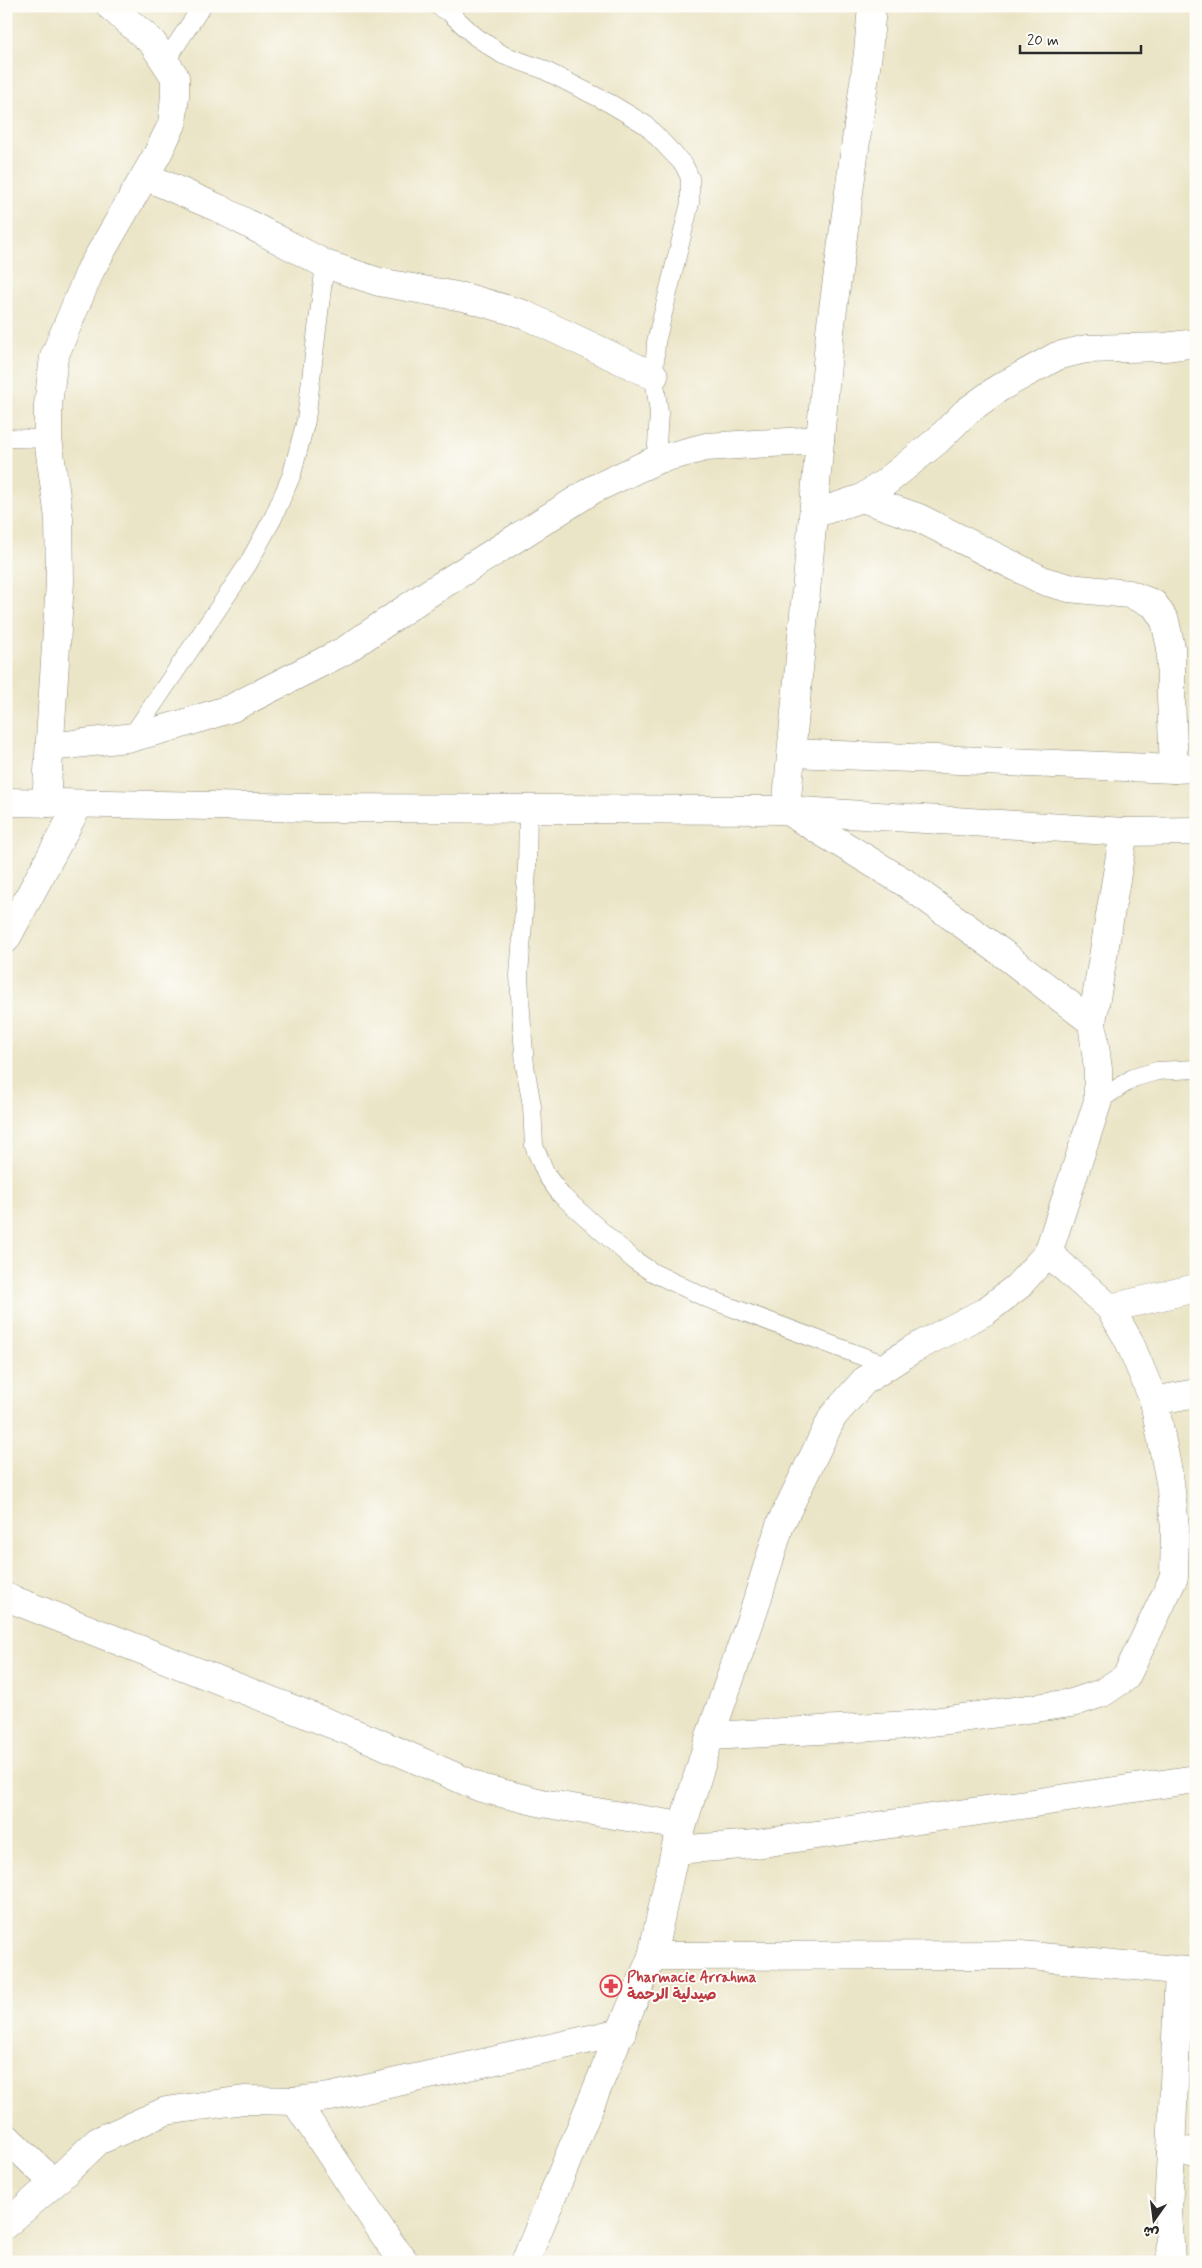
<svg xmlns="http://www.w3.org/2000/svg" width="1202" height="2268" font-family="Mynerve,'Playpen Sans Arabic',sans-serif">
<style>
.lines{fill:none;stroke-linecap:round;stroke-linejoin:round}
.service-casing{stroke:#8b8879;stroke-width:19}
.minor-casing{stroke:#8b8879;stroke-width:29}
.tertiary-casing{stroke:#8b8879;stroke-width:29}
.service{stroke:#fff;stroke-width:18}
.minor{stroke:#fff;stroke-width:28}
.tertiary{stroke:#fff;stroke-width:28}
.labels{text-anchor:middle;stroke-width:4;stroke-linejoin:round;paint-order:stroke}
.health-label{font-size:15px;font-weight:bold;fill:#be3a42;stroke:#fdfcf7;text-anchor:start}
</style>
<rect width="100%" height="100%" fill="#fdfcf7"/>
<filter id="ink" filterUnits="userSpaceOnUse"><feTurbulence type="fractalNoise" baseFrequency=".02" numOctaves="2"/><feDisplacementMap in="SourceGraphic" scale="10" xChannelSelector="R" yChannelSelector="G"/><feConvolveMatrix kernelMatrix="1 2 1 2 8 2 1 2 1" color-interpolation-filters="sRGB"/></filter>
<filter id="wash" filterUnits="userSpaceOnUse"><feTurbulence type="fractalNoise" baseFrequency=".0096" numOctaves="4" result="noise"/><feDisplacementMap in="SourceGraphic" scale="20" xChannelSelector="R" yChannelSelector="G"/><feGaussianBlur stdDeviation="1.12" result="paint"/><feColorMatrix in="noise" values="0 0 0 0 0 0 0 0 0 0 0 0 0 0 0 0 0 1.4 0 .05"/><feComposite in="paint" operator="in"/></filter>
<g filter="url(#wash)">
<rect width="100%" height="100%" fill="#ebe5c7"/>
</g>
<g filter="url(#ink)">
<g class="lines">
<g class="service-casing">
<g id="service">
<polyline points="438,6 449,12 476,37 503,55 542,69 611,104 646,125 684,165 690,178 690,203 656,342 654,376 659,413 656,460"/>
<polyline points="165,62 202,6"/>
<polyline points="6,438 48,439"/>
<polyline points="134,737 138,727 248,564 273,518 292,474 306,420 325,264"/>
<polyline points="528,809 527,870 519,975 521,1013 525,1066 532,1106 534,1146 547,1176 561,1195 634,1260 652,1272 704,1297 888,1366"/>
<polyline points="1098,1101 1133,1078 1157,1071 1196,1069"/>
</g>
</g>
<g class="minor-casing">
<g id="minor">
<polyline points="145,176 218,208 325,264 379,282 468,298 523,314 654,376"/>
<polyline points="862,498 919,518 1044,581 1069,588 1129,594 1154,604 1165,621 1171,648 1171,697 1174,769"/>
<polyline points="814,514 862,498 886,482 938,440 966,412 999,388 1057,356 1086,349 1165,347 1196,343"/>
<polyline points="50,747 134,737 179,725 232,708 344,651 426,595 594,489 656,460 706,447 820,440"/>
<polyline points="792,753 1174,769 1196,768"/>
<polyline points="46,803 60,582 59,518 48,439 48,405 54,357 91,269 158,153 172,124 175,96 175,77 152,42 110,6"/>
<polyline points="6,939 79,804"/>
<polyline points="1092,1022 1124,832"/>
<polyline points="1110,1308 1196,1288"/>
<polyline points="1154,1401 1196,1393"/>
<polyline points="6,1597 372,1740 481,1788 542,1803 682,1826"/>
<polyline points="710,1736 910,1725 1072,1703 1102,1693 1126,1677 1174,1577 1175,1527 1170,1482 1154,1401 1129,1341 1110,1308 1048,1253"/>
<polyline points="675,1850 756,1844 1196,1779"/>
<polyline points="652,1956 1021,1955 1196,1972"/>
<polyline points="295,2101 389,2242 405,2262"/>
<polyline points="6,2137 54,2183"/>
<polyline points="1171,2152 1179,1971"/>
<polyline points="6,2224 54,2183 98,2141 166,2111 244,2100 295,2101 330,2097 622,2032"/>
<polyline points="525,2262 652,1956 675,1850 710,1736 754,1610 780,1525 833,1416 864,1381 913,1349 986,1311 1017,1287 1048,1253 1098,1101 1098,1069 1092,1022 1001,952 904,882 786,810 830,331 868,53 872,6"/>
<polyline points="1171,2262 1168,2209 1171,2152 1196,2151"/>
</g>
</g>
<g class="tertiary-casing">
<polyline id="tertiary" points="6,802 315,808 786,810 1124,832 1196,831"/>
</g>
<use href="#service" class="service"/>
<use href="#minor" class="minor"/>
<use href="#tertiary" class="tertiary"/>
</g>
</g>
<defs>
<g id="pharmacy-ring" transform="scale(1.125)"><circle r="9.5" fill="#fdfcf7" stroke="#e0444e" stroke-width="1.5"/><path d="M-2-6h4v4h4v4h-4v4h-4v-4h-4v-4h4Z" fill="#e0444e"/></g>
</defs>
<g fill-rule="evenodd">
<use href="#pharmacy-ring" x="611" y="1986"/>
</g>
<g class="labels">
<g class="health-label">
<text x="627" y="1982">Pharmacie Arrahma<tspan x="627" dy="17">صيدلية الرحمة</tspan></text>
</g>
</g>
<rect width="1202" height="2268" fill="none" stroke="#fdfcf7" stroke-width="25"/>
<g transform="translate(1154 2220) rotate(194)" stroke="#fdfcf7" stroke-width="4" paint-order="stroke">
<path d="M0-4L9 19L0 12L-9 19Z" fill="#2b2b2b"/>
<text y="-8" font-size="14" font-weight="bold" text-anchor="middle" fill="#2b2b2b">ش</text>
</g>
<path d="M1020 45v8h121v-8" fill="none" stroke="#2b2b2b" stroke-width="2.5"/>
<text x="1027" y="45" font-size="15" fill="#2b2b2b" stroke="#fdfcf7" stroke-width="4" paint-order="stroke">20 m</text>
</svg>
